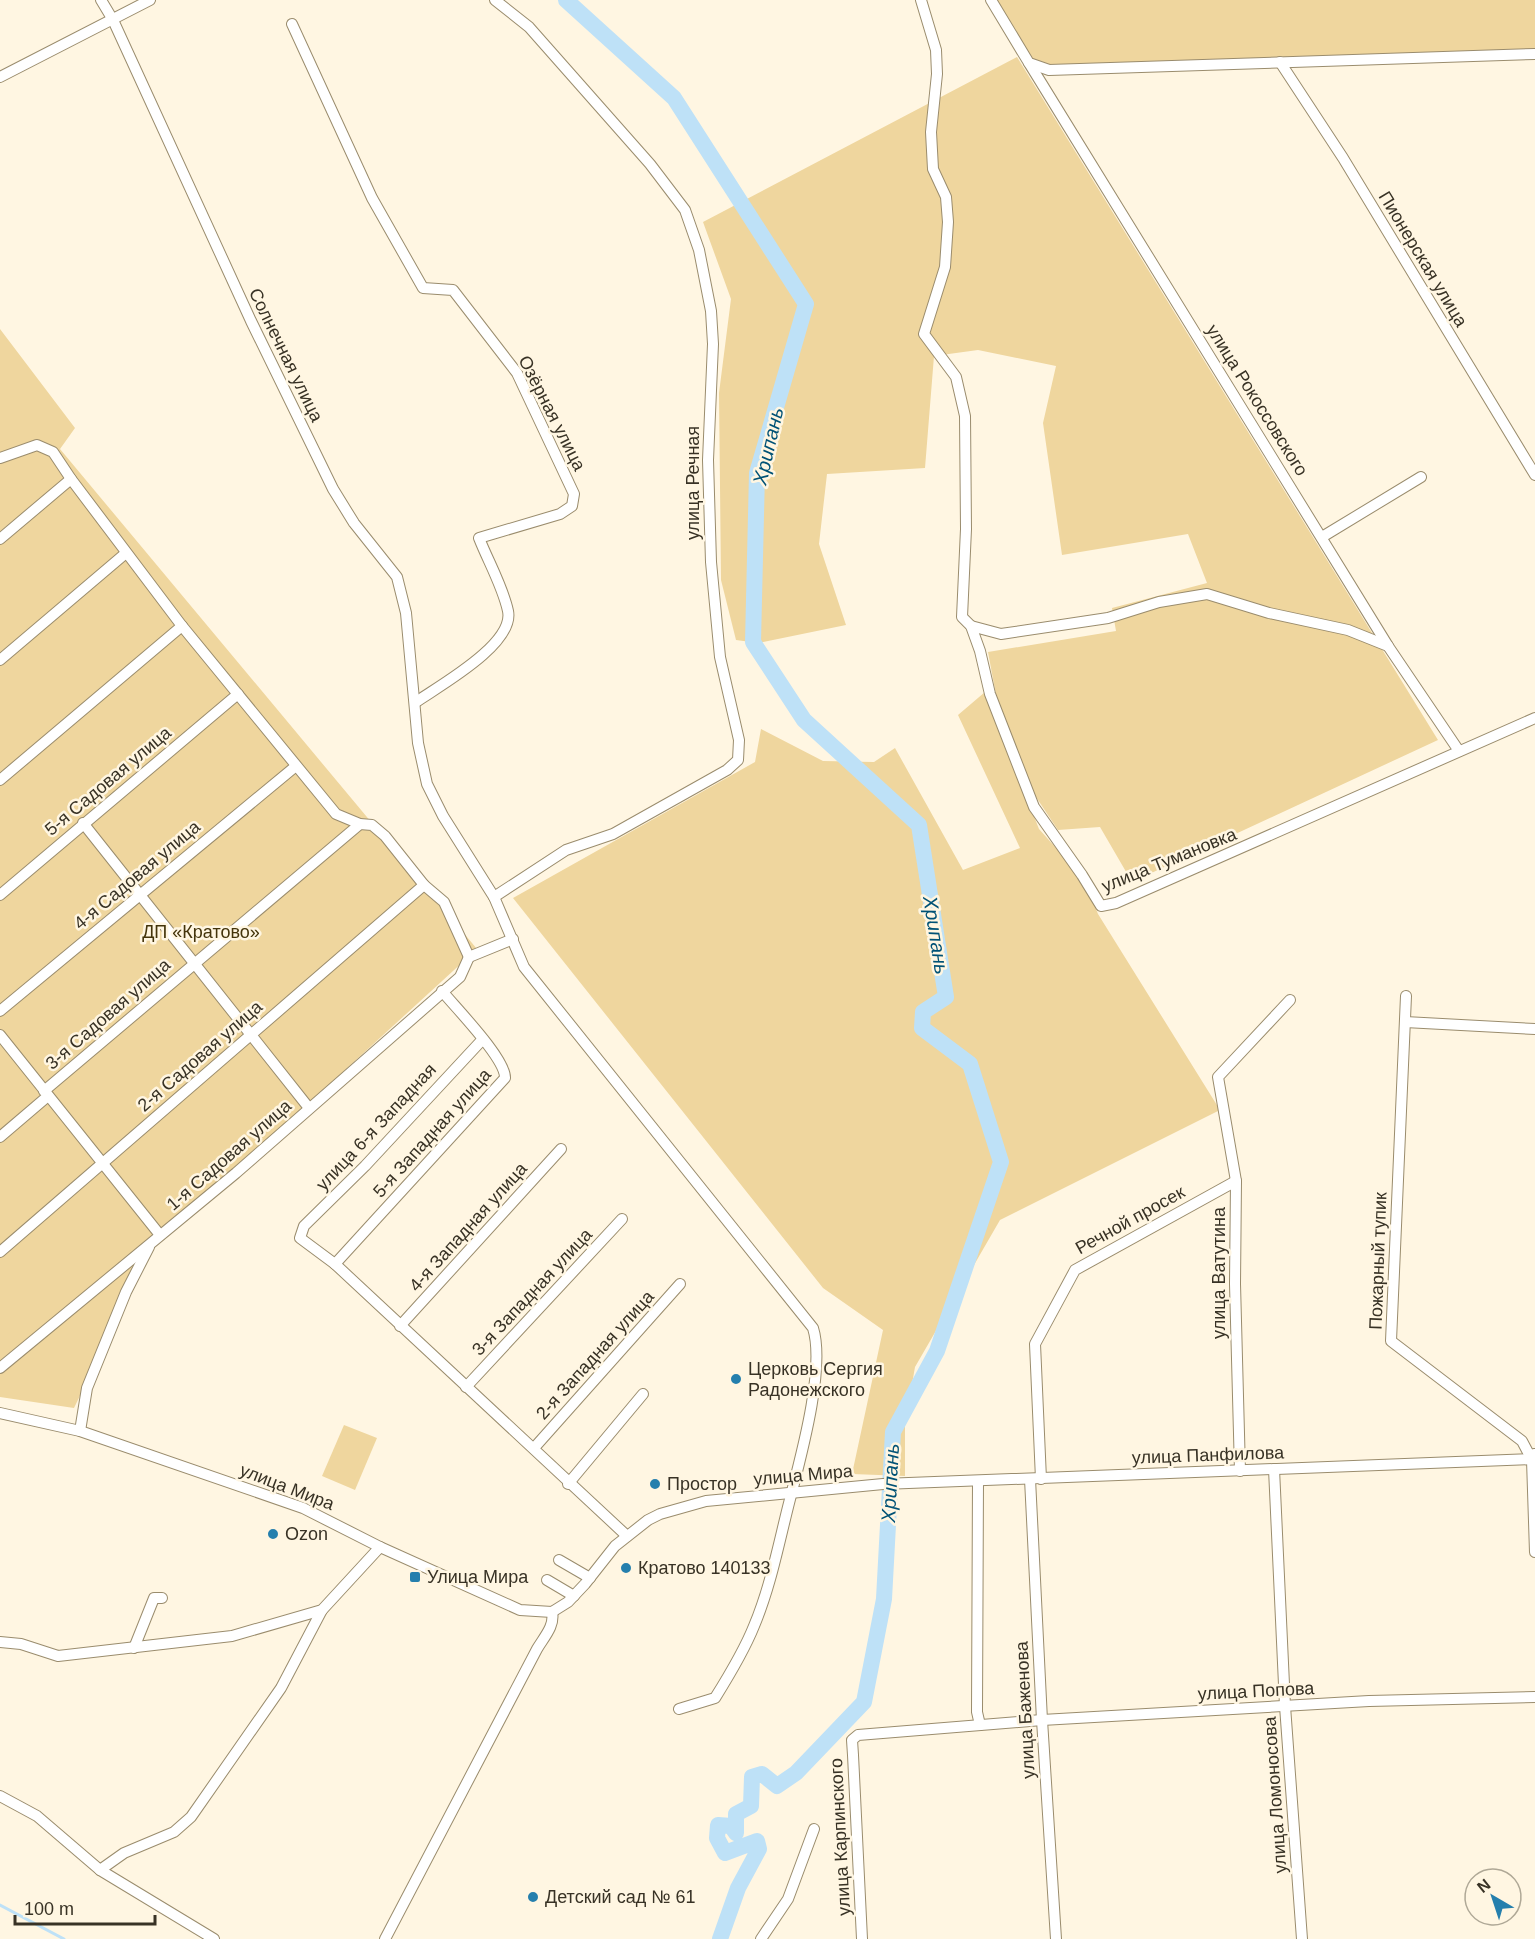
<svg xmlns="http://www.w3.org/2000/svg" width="1535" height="1939" font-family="Arial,sans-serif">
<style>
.green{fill:#efd69e}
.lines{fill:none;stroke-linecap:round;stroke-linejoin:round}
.stream{stroke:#bee1f7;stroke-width:3}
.river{stroke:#bee1f7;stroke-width:16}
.minor-casing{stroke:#9a8c6d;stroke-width:12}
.minor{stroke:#fff;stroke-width:10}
.poi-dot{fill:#257fad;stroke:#fff6e2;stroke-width:2}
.labels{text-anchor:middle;stroke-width:5;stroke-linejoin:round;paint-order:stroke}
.street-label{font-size:18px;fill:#383225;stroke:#fff6e2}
.park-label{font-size:18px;fill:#44340b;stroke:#fff6e2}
.poi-label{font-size:18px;fill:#383225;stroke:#fff6e2;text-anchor:start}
.water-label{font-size:20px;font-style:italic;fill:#005276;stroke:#fff6e2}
</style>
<rect width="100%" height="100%" fill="#fff6e2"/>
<g class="green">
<polygon points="995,0 1535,0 1535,49 1049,66 1029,58"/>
<polygon points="1017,57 1438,740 1132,882 1100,827 1058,830 1032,791 996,695 988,652 1116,631 1112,608 1207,583 1188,534 1062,555 1043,423 1056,366 978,350 934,356 925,468 827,474 819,544 846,625 758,643 736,640 721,580 719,393 731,299 703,222"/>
<polygon points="0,329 75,428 60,449 477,949 153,1246 74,1408 0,1397"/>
<polygon points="985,692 1039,829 1073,867 1089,891 1098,914 1220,1110 1000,1220 915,1367 905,1424 905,1476 852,1474 883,1330 823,1288 513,898 755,762 761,729 823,761 874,762 895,748 963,870 1020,848 958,715"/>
<polygon points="344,1425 377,1438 355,1490 322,1476"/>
</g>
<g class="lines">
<polyline class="stream" points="0,1905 64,1939"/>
<polyline class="river" points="566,0 674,98 806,304 757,473 753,642 804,720 919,825 946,997 923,1012 922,1028 970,1064 1001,1162 937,1351 893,1432 884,1599 864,1702 796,1773 777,1786 762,1774 752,1777 751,1806 736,1814 736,1833 731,1826 718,1825 717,1838 725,1853 757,1841 759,1849 738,1888 720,1939"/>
<g class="minor-casing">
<g id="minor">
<path d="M 101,0 L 113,20 L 251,321 L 333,489 L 354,523 L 397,577 L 406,613 L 418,743 L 427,784 L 443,816 L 494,897 L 524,967 L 813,1328 C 826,1370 799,1463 788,1507 C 778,1547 770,1588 754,1626 C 744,1651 730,1674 715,1698 L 679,1709"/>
<polyline points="921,0 936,50 937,74 931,132 933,169 946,197 948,222 945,267 924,334 956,377 965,416 966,529 962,617 971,626 980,651 990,694 1034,807 1082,875 1101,906 1116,903 1535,718"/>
<polyline points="991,0 1029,63 1049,70 1535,54"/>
<path d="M 292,24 L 372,198 L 423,288 L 453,290 L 517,373 L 574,494 L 572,506 L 560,514 L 479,538 C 488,561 503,587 508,611 C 515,644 439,686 416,702"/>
<polyline points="1280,62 1343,158 1535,475"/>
<polyline points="1029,63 1388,646 1459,751"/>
<polyline points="0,77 150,0"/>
<polyline points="0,458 37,445 53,452 71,479 182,626 336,814 360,824 372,825 385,836 424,885 444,902 469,957 513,939"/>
<polyline points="1322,537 1421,477"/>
<polyline points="0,539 71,479"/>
<polyline points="971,626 1001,634 1108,618 1159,602 1207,594 1269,613 1348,630 1388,646"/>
<polyline points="0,660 126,553"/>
<polyline points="0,780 182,626"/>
<polyline points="83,823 309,1108"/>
<polyline points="0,895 238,694"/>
<polyline points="494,897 566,850 613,834 727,770 738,760 739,740 720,657 711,562 708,460 713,344 711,311 699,250 685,210 650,164 529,27 495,0"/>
<polyline points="1406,996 1391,1341 1522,1441 1532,1460"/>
<polyline points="0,1011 296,766"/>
<polyline points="1405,1022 1535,1029"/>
<polyline points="0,1035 160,1235"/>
<polyline points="482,1040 365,1166 304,1226 300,1238 335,1264 627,1536"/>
<polyline points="44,1091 360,824"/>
<polyline points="0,1137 48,1096"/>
<polyline points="0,1252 424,885"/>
<path d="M 335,1264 L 505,1078 C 506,1059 455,1007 442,991"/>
<polyline points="400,1326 561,1149"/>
<polyline points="0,1368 236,1173 460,977 469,957"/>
<polyline points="466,1387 622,1219"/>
<polyline points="0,1413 80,1431 303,1508 380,1547 520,1610 552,1612 568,1602 585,1584 615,1546 648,1520 660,1514 706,1501 883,1484 1535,1459"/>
<polyline points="80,1431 87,1388 126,1292 149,1247"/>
<polyline points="534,1448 680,1284"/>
<polyline points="1534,1454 1532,1460 1535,1552"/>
<polyline points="1274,1469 1285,1706 1302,1939"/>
<polyline points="1240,1471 1235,1284 1236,1181 1218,1077 1290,1000"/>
<polyline points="1030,1479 1042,1720 1056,1939"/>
<polyline points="1041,1479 1035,1344 1075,1270 1236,1181"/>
<polyline points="978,1481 977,1712 980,1725"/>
<polyline points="568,1484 643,1394"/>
<polyline points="559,1560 590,1578"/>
<polyline points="547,1580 574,1596"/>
<polyline points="0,1642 21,1644 58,1656 232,1636 322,1610 380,1547"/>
<polyline points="134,1648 154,1598 162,1598"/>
<polyline points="0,1796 37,1816 100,1870 214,1939"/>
<polyline points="100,1870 124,1853 174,1832 191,1817 281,1688 322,1610"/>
<path d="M 385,1939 L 537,1649 C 544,1637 555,1626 552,1612"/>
<polyline points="761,1939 788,1899 814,1829"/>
<polyline points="862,1939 853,1755 852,1740 858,1735 1042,1720 1369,1701 1535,1697"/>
</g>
</g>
<use href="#minor" class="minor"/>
</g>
<g class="poi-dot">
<circle cx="736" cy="1379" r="6"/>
<circle cx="655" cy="1484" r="6"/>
<circle cx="273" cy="1534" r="6"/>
<circle cx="626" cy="1568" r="6"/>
<rect x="409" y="1571" width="12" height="12" rx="3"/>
<circle cx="533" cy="1897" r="6"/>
</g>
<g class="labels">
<g class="street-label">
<text transform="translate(1423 259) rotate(59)" y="6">Пионерская улица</text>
<text transform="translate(286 355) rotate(64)" y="6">Солнечная улица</text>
<text transform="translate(1257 400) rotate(58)" y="6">улица Рокоссовского</text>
<text transform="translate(552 413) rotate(63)" y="6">Озёрная улица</text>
<text transform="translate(693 483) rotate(-90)" y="6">улица Речная</text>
<text transform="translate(108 781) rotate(-40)" y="6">5-я Садовая улица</text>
<text transform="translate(1169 860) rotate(-22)" y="6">улица Тумановка</text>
<text transform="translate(137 875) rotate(-40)" y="6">4-я Садовая улица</text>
<text transform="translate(108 1014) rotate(-41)" y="6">3-я Садовая улица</text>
<text transform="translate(200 1056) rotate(-41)" y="6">2-я Садовая улица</text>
<text transform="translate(376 1127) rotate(-47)" y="6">улица 6-я Западная</text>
<text transform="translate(432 1133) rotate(-48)" y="6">5-я Западная улица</text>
<text transform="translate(229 1155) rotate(-41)" y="6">1-я Садовая улица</text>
<text transform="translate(1130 1220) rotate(-29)" y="6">Речной просек</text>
<text transform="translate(468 1227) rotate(-48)" y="6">4-я Западная улица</text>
<text transform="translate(1378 1261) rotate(-88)" y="6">Пожарный тупик</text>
<text transform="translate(1219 1273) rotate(-90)" y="6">улица Ватутина</text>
<text transform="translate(532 1292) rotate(-47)" y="6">3-я Западная улица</text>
<text transform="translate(595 1355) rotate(-48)" y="6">2-я Западная улица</text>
<text transform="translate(1208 1455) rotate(-2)" y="6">улица Панфилова</text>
<text transform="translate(803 1475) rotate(-5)" y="6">улица Мира</text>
<text transform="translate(287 1487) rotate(21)" y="6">улица Мира</text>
<text transform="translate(1256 1691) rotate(-3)" y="6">улица Попова</text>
<text transform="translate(1025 1710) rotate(-93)" y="6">улица Баженова</text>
<text transform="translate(1275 1795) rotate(-94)" y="6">улица Ломоносова</text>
<text transform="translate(840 1837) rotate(-93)" y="6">улица Карпинского</text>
</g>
<g class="park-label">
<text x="201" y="938">ДП «Кратово»</text>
</g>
<g class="poi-label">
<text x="748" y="1375">Церковь Сергия<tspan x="748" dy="21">Радонежского</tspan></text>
<text x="667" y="1490">Простор</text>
<text x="285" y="1540">Ozon</text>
<text x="638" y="1574">Кратово 140133</text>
<text x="427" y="1583">Улица Мира</text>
<text x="545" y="1903">Детский сад № 61</text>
</g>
<g class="water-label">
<text transform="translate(768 446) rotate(-77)" y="7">Хрипань</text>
<text transform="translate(936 935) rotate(81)" y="7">Хрипань</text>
<text transform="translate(890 1483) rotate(-87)" y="7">Хрипань</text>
</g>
</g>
<g transform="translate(1493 1897) rotate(321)"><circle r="28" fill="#fff6e2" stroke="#afa896" stroke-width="1.5"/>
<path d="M0-4.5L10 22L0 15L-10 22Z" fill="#257fad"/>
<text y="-9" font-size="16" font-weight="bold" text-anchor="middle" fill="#383225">N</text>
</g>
<path d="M15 1915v9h140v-9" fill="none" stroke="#383225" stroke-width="3"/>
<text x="24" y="1915" font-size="18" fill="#383225" stroke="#fff6e2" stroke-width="4.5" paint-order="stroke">100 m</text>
</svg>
